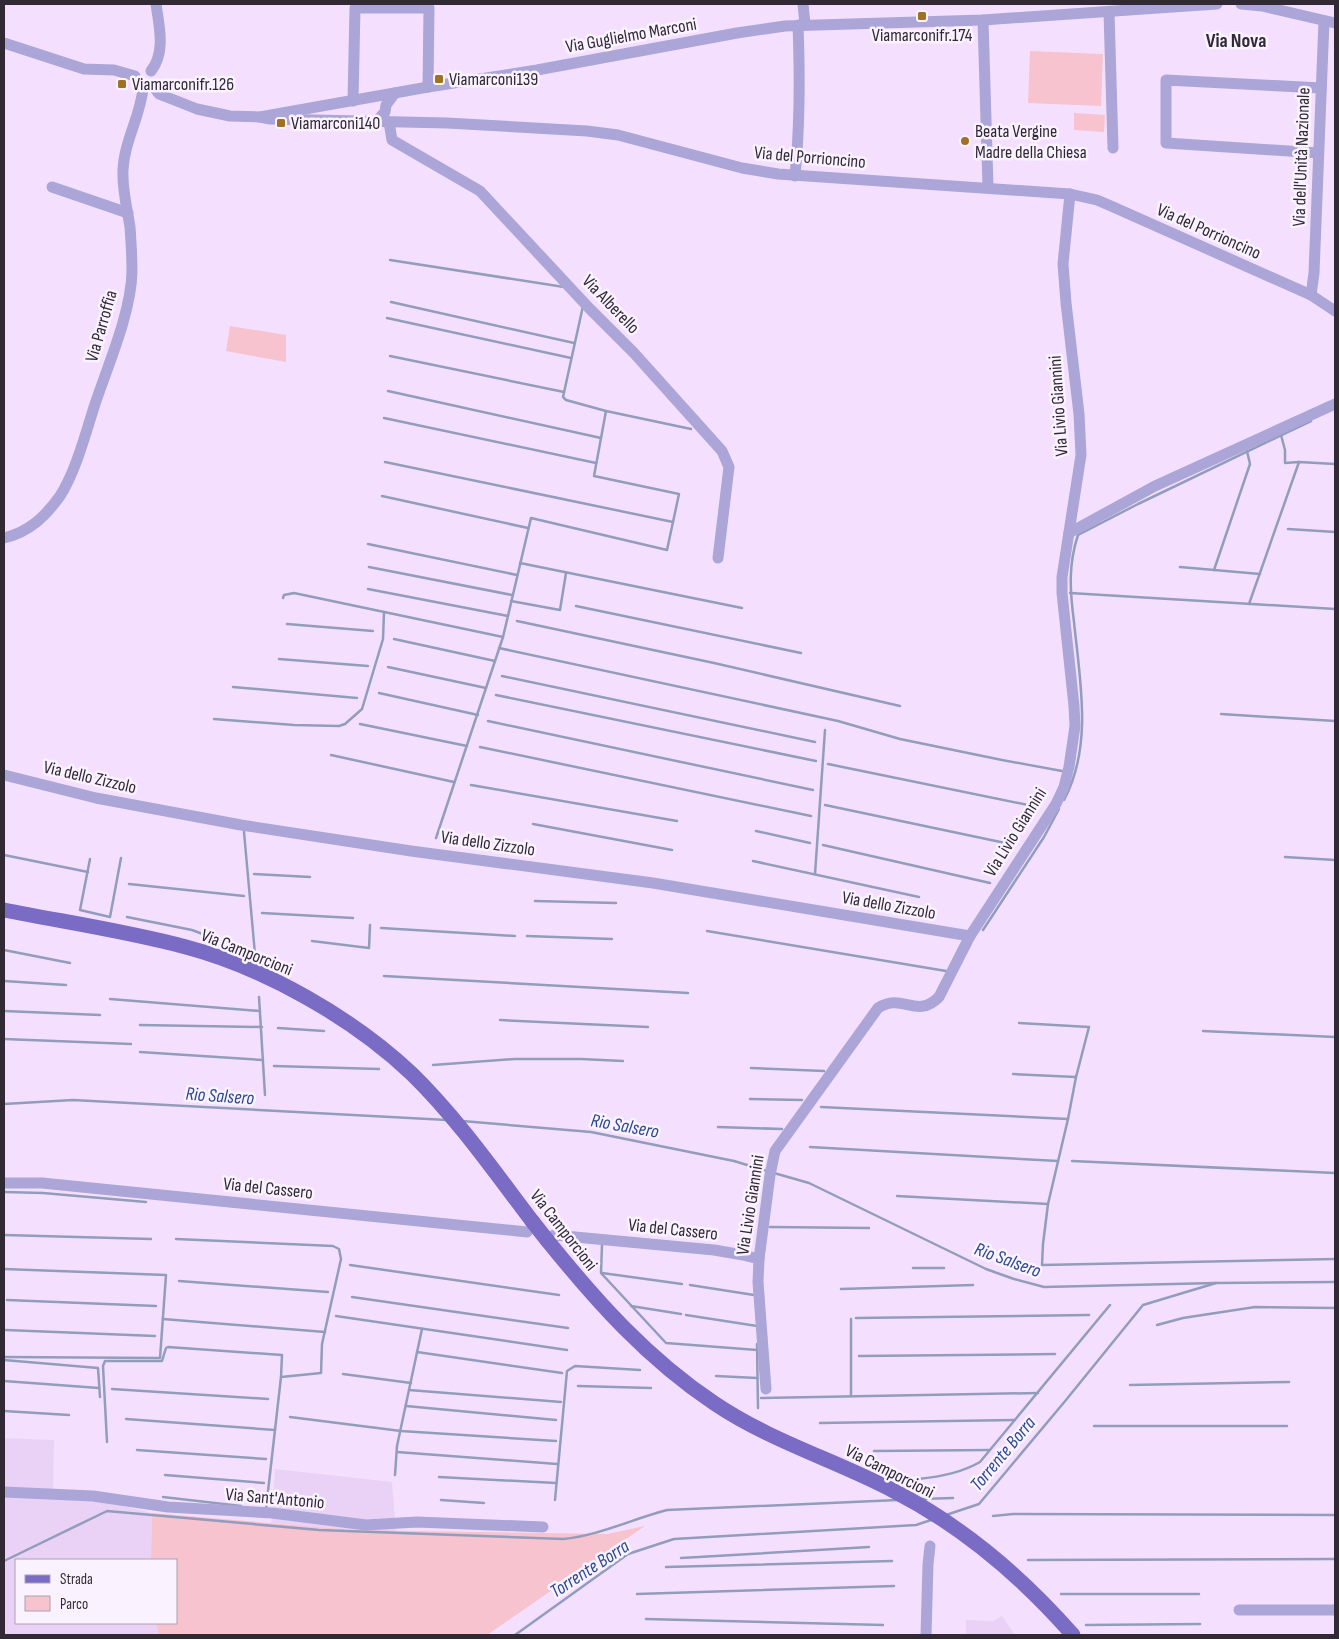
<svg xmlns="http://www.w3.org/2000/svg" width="1339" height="1639" font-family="'Sofia Sans Condensed',sans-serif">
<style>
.built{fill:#ead2f7}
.green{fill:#f7c3cf}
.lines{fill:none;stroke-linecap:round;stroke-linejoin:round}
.stream{stroke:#929cbb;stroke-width:2.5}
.minor{stroke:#aba6d7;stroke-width:11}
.major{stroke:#7a6bc4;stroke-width:15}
.major-bridge{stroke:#7a6bc4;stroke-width:15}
.poi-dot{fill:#9f7123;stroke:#faf3ff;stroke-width:2}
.labels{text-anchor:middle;stroke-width:5;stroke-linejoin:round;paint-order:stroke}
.street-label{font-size:18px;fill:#312a35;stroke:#faf3ff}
.poi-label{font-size:18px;fill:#312a35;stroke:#faf3ff;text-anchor:start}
.water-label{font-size:19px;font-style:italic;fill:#2b4993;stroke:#faf3ff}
.quarter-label{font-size:20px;font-weight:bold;fill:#312a35;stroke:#faf3ff}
</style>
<rect width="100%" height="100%" fill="#f4e0fe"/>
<g class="built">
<polygon points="4,1438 54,1440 53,1497 95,1499 152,1513 151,1560 16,1560 16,1623 156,1623 159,1635 4,1635"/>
<polygon points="275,1469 392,1482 396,1531 353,1530 271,1523"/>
<polygon points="1002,1616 1015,1635 966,1635 966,1620 993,1621"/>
</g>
<g class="green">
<polygon points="1030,51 1103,54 1101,106 1028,103"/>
<polygon points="1074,113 1105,115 1104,132 1074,130"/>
<polygon points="230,326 286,335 286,362 226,351"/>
<polygon points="152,1513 353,1530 607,1534 645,1526 487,1635 159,1635 156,1623 176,1623 176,1560 151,1560"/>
</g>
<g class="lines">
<g class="stream">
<polyline points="390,260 564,287"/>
<polyline points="391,302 574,343"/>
<polyline points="583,306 563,397 566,400 606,411 691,429"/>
<polyline points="387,318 571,358"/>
<polyline points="390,356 564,392"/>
<polyline points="388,391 601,438"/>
<polyline points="384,418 596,463"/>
<polyline points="1281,435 1285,450 1285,463 1299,462 1335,464"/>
<polyline points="385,462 673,522"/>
<polyline points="382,496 528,528"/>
<polyline points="1288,529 1335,532"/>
<polyline points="368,544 517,575"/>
<polyline points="520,563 742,608"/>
<polyline points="369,567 512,595"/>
<polyline points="1180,567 1260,574"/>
<polyline points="1214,570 1250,464 1247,451"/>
<polyline points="368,589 508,616"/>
<polyline points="1070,593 1335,609"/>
<polyline points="283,598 284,595 294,593 503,637"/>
<polyline points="511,601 560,610 566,573"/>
<polyline points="1249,604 1299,462"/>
<polyline points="576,606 801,653"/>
<polyline points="517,621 714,663 900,706"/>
<polyline points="287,624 373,631"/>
<polyline points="394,639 495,661"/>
<polyline points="499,648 838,721 900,739 1002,760 1062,771"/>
<polyline points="279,659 368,666"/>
<polyline points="388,667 486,688"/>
<polyline points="502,676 815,742"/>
<polyline points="233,687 357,698"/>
<polyline points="379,693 478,715"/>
<polyline points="496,695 816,761"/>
<polyline points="1221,714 1335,721"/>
<polyline points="214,719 294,725 339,726 345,724 362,709 383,639 384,612"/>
<polyline points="488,721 813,790"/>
<polyline points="360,724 467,746"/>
<polyline points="480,747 811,816"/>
<polyline points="331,755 454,782"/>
<polyline points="828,764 1038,807"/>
<polyline points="471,785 677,821"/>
<path d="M 1064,800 C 1093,746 1080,681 1074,622 C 1070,591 1068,565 1078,535 L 1138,504 L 1311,421"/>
<polyline points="825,805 1010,844"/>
<polyline points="533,824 672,850"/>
<polyline points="756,831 810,843"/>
<polyline points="244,832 255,954"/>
<polyline points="436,838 503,637 531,518 667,550 679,494 594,476 606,411"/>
<polyline points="823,845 990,883"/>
<polyline points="4,855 88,872"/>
<polyline points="1285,857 1335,860"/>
<polyline points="90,859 80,910 110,917 121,858"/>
<polyline points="753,861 919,897"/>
<polyline points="254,874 310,877"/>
<polyline points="815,874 825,730"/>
<polyline points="129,884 244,896"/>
<polyline points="535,901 616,903"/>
<polyline points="262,913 353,918"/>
<polyline points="127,917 192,930 253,953"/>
<polyline points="381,928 515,936"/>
<polyline points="983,930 1044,837 1059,809"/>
<polyline points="707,931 946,971"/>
<polyline points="527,936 612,939"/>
<polyline points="312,941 369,948 370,925"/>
<polyline points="4,950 70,963"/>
<polyline points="384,976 688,993"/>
<polyline points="4,981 66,985"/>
<polyline points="259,997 265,1095"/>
<polyline points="110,999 260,1011"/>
<polyline points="4,1011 100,1015"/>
<polyline points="500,1020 648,1027"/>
<polyline points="1019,1023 1089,1027 1076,1077 1068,1119 1048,1204 1043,1244 1042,1265 1335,1259"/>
<polyline points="140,1025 262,1027"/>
<polyline points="278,1028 324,1031"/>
<polyline points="1203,1031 1335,1037"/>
<polyline points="4,1039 131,1044"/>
<polyline points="140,1052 263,1060"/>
<polyline points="433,1065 515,1059 581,1059 623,1061"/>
<polyline points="274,1066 379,1069"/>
<polyline points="751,1068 824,1071"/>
<polyline points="1013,1074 1076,1077"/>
<polyline points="750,1099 802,1100"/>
<polyline points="4,1104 73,1100 447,1120"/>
<polyline points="821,1107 1068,1119"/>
<polyline points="462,1121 591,1132 734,1161 767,1171"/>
<polyline points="718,1127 782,1129"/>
<polyline points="810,1147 1058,1161"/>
<polyline points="1072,1161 1335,1173"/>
<polyline points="774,1173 809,1183 986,1269 1014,1279 1044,1287 1216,1283"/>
<polyline points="4,1192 43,1193 146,1202"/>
<polyline points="897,1196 1048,1204"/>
<polyline points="770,1227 869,1228"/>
<polyline points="4,1235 151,1239"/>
<polyline points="176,1239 333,1246 339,1249 341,1259 322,1344 321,1373 281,1377 266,1509"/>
<polyline points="602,1245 601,1273 666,1343 757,1350"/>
<polyline points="350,1265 559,1295"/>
<polyline points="913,1268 944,1268"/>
<polyline points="4,1269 166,1275 160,1358 4,1357"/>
<polyline points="602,1273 682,1284"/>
<polyline points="179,1281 328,1292"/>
<polyline points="690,1285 754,1295"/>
<polyline points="841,1289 973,1285"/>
<polyline points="352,1297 568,1328"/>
<polyline points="7,1300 156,1306"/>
<polyline points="631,1306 681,1314"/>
<polyline points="686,1315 757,1326"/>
<polyline points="336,1316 567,1350"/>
<polyline points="856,1318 1089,1315"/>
<polyline points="163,1319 325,1332"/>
<polyline points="851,1319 851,1396"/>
<polyline points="1157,1325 1183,1318 1255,1307 1335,1308"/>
<polyline points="6,1330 155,1336"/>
<polyline points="757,1344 758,1408"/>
<polyline points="417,1352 562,1373"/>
<polyline points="859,1356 1055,1354"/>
<polyline points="4,1360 98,1368 100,1397"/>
<polyline points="343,1374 411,1383"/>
<polyline points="716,1376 757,1378"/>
<polyline points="4,1381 99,1388"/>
<polyline points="1130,1385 1289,1382"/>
<polyline points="578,1386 651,1388"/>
<polyline points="112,1389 268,1399"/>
<polyline points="409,1390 561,1402"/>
<polyline points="761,1398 1038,1393"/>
<polyline points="406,1406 556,1420"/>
<polyline points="4,1411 69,1415"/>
<polyline points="290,1417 401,1431 556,1441"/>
<polyline points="126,1419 275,1430"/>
<polyline points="820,1423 1015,1420"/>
<polyline points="1094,1426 1287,1426"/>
<polyline points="107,1442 103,1366 105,1361 162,1361 166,1348 168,1347 282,1355 281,1377"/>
<polyline points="137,1450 266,1459"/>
<polyline points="874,1451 990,1450"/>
<polyline points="397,1452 557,1464"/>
<polyline points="165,1475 264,1483"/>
<polyline points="395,1475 397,1446 422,1329"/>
<polyline points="439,1477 556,1483"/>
<path d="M 918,1479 C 940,1477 961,1473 980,1462 L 1110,1305"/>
<polyline points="163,1497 241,1506"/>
<polyline points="921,1499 953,1498"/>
<polyline points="441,1500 484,1503"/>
<polyline points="555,1500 567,1371 575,1366 640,1370"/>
<polyline points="946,1515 979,1504 1066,1400 1143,1305 1216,1283 1335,1282"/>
<polyline points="993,1516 1013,1514 1335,1515"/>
<polyline points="681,1558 869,1547"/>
<polyline points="1028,1560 1335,1559"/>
<path d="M 4,1561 L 107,1511 L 319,1530 L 563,1539 C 598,1536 632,1519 667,1510 L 898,1500"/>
<polyline points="666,1567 892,1561"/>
<polyline points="637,1594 894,1586"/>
<polyline points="1061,1594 1199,1594"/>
<polyline points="646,1619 883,1625"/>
<polyline points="1086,1625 1200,1624"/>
<polyline points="515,1635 628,1554 674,1539 916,1525 931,1520"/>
</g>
<g class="minor">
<polyline points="803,4 805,24"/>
<polyline points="1241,4 1262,6 1335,23"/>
<polyline points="1109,12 1113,148"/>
<polyline points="983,20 988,187"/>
<polyline points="4,43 84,69 114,70 135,76"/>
<path d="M 151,71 C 166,52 159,26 156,4"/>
<polyline points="153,86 159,94 197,109 230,116 260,117 428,87 537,70 737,33 785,26 983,20 1217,4"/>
<polyline points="353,101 355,8 429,8 428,87"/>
<polyline points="260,117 270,119 447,123 587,131 618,135 742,168 778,174 1070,194 1097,200 1111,206 1311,295 1335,311"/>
<polyline points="377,121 385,112 386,105 395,93"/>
<polyline points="389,122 392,140 480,191 589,308 634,353 722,451 729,467 718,558"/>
<polyline points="1318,153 1166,143 1166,80 1321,88"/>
<path d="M 795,176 C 800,125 800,76 798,25"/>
<polyline points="52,187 128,213"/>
<polyline points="1311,295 1314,273 1324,21"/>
<polyline points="1069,533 1155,486 1335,404"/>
<path d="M 4,538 C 29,532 45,517 60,496 C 76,471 86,432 95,404 C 108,365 131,313 132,272 C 132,257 131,241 130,227 C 127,208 122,189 123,170 C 124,142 140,117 143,89"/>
<polyline points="4,775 96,798 241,825 411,851 653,883 970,936"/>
<polyline points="4,1183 42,1183 527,1232"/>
<polyline points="554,1235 714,1250 743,1255 759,1259"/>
<path d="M 766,1389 L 758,1282 L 759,1259 L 770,1175 L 775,1151 L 878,1008 C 903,992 916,1020 939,997 L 970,936 L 1056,804 L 1064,787 L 1069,767 L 1075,726 L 1074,706 L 1062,593 L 1062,577 L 1081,455 L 1079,414 L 1066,303 L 1063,264 L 1070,194"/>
<polyline points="4,1492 93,1496 168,1507 272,1513 366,1525 417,1522 543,1527"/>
<polyline points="1239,1610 1335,1610"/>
<polyline points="926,1635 928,1564 930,1546"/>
</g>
<g class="major">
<path d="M 4,910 C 64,922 126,931 186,947 C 265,968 353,1018 412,1074 C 457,1118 494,1171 532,1221"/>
<path d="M 547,1240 C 597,1302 648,1359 714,1403 C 770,1441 835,1460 894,1491 C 962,1526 1023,1578 1073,1635"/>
</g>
<polyline class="major-bridge" points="532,1221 547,1240"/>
</g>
<g class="poi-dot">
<rect x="917" y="11" width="10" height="10" rx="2.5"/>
<rect x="434" y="74" width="10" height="10" rx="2.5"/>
<rect x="117" y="79" width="10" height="10" rx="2.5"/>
<rect x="276" y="118" width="10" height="10" rx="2.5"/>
<circle cx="965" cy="141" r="5"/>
</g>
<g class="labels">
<g class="street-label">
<text transform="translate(631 35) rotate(-10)" y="6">Via Guglielmo Marconi</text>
<text transform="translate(810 157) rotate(5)" y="6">Via del Porrioncino</text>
<text transform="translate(1301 157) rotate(-88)" y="6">Via dell'Unità Nazionale</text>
<text transform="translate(1209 231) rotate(24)" y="6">Via del Porrioncino</text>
<text transform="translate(611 304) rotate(46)" y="6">Via Alberello</text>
<text transform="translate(101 326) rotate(-74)" y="6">Via Parroffia</text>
<text transform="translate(1058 406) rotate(-94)" y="6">Via Livio Giannini</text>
<text transform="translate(90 777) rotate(13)" y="6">Via dello Zizzolo</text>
<text transform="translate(1015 832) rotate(-58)" y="6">Via Livio Giannini</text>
<text transform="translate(488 843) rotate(8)" y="6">Via dello Zizzolo</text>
<text transform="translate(889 905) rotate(10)" y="6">Via dello Zizzolo</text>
<text transform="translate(247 952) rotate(22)" y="6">Via Camporcioni</text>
<text transform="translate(268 1188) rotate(6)" y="6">Via del Cassero</text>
<text transform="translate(750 1205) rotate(-81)" y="6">Via Livio Giannini</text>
<text transform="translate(673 1229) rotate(6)" y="6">Via del Cassero</text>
<text transform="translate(564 1230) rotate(52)" y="6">Via Camporcioni</text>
<text transform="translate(890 1471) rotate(27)" y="6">Via Camporcioni</text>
<text transform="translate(275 1498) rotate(5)" y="6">Via Sant'Antonio</text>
</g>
<g class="poi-label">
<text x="922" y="41" text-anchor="middle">Viamarconifr.174</text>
<text x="449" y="85">Viamarconi139</text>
<text x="132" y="90">Viamarconifr.126</text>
<text x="291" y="129">Viamarconi140</text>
<text x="975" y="137">Beata Vergine<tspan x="975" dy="21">Madre della Chiesa</tspan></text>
</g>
<g class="water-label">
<text transform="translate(220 1095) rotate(4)" y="7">Rio Salsero</text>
<text transform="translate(625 1125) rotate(10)" y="7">Rio Salsero</text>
<text transform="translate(1008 1259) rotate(20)" y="7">Rio Salsero</text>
<text transform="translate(1002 1453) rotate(-50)" y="7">Torrente Borra</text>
<text transform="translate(589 1568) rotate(-33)" y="7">Torrente Borra</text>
</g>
<g class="quarter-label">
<text x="1236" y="47">Via Nova</text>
</g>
</g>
<rect width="1339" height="1639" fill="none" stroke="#312a35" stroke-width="10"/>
<rect x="15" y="1559" width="162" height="65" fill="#faf3ff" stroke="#aaa3ae"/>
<rect x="25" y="1575" width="25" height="8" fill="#7a6bc4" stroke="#aaa3ae"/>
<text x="60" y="1584" font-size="15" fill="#312a35">Strada</text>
<rect x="25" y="1596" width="25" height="15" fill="#f7c3cf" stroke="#aaa3ae"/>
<text x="60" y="1609" font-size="15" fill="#312a35">Parco</text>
</svg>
